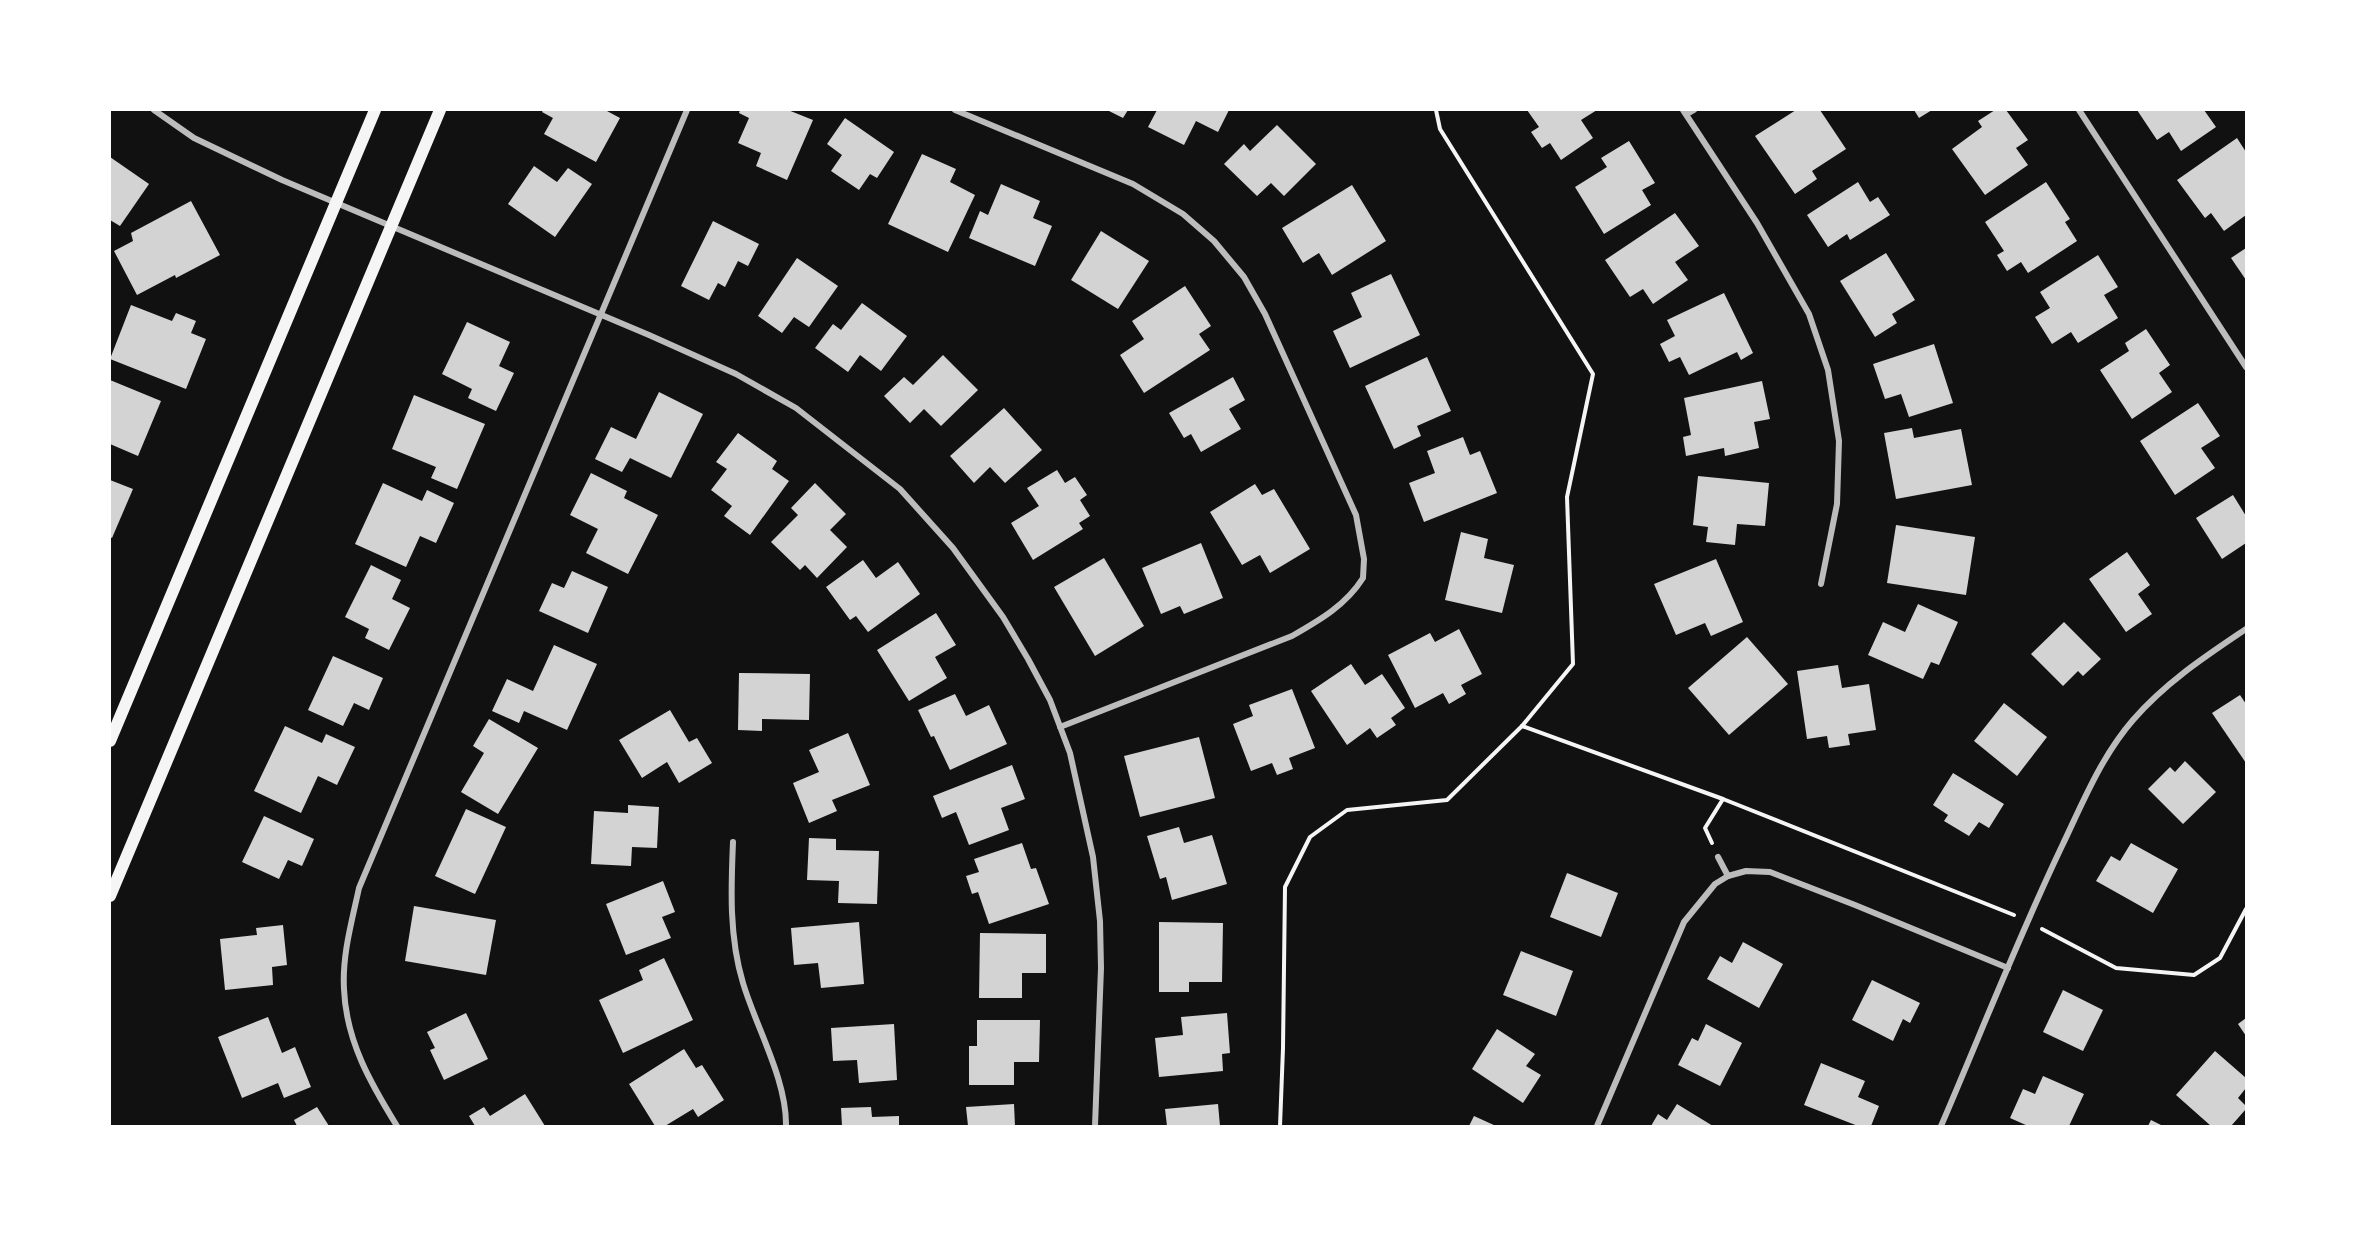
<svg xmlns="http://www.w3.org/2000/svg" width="2356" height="1236" font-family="Mulish,sans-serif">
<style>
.building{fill:#d3d3d3}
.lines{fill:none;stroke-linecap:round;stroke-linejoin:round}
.path{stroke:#f5f5f5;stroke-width:4}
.minor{stroke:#bcbcbc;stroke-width:6}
.secondary{stroke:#f5f5f5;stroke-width:12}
</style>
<rect width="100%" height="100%" fill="#111"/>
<g class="building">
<polygon points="543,110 608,110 607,111 620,118 596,162 544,134 553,118 542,112"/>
<polygon points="740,110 788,110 813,120 787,180 756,166 761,153 738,143 749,118 739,113"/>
<polygon points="1107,110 1128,110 1123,118"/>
<polygon points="1157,110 1229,110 1218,132 1196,121 1184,145 1148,127"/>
<polygon points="1527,110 1597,110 1581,120 1593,138 1561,160 1550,143 1542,148 1531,132 1539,127"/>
<polygon points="1796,110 1820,110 1846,149 1812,171 1817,179 1795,194 1755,136"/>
<polygon points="1914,110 1932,110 1919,118"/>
<polygon points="1995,110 2006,110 2028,140 2016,148 2028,165 1985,195 1952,149 1982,127 1978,121"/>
<polygon points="2137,110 2204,110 2216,127 2181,151 2169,132 2157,140"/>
<polygon points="845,118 894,152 877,178 870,174 859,190 831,171 842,155 827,144"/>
<polygon points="1277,125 1316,164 1284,196 1271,183 1257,196 1224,164 1244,144 1250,151"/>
<polygon points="2237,138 2246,152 2246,215 2224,231 2211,213 2205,218 2177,180"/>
<polygon points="1629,141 1655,183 1642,190 1651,205 1604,234 1575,187 1607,167 1601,158"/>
<polygon points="922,154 956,169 950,182 975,195 948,252 888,224"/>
<polygon points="110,157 149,184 120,226 110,220"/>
<polygon points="534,166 557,182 568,168 592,184 555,237 508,204"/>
<polygon points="1858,182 1870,202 1878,197 1890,215 1850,240 1847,234 1828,247 1807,215"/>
<polygon points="2046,182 2070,219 2065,222 2077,241 2028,273 2021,262 2007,271 1997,255 2004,251 1985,222"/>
<polygon points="1001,184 1040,201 1033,218 1052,226 1035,266 969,238 980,211 988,215"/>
<polygon points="1352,185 1386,241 1332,275 1319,253 1303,263 1282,228"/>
<polygon points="191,201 220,255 176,278 175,275 137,295 114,251 133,241 131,233"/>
<polygon points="1675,213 1699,246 1675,262 1688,280 1653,304 1643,289 1630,297 1605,260"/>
<polygon points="713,221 759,244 748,266 738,261 725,287 718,283 709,300 681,286"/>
<polygon points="1101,231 1149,261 1118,309 1071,280"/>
<polygon points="2246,248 2246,280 2231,258"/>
<polygon points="1886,253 1915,300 1892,314 1897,323 1875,337 1840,281"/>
<polygon points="2098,255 2118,287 2104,295 2118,318 2078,343 2071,332 2052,344 2035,317 2050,308 2040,292"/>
<polygon points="797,258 838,286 809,327 794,317 782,333 758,316"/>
<polygon points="1391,274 1420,335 1350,368 1333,331 1362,317 1351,293"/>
<polygon points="1185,286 1211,326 1199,334 1210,350 1144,393 1120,355 1144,339 1132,321"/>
<polygon points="1724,293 1753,353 1741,360 1737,352 1689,375 1680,357 1669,362 1660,344 1675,336 1667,320"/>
<polygon points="862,303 907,336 881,371 860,355 848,372 815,348 833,324 841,330"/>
<polygon points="131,305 172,321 176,313 196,321 191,333 206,339 186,389 110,359"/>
<polygon points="467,322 510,342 499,366 514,373 496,411 468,398 472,389 442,374"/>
<polygon points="2146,329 2170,365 2159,373 2172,392 2132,419 2100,370 2129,351 2125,343"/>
<polygon points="1934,344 1953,403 1909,417 1901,394 1885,399 1873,364"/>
<polygon points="943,355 978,390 941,426 924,409 910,423 884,396 904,377 913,385"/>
<polygon points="1427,357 1451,411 1417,426 1421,436 1394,449 1365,386"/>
<polygon points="1233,377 1245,400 1229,409 1241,429 1201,452 1191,434 1184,438 1169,413"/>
<polygon points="110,380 161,401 138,456 110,444"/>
<polygon points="1762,381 1770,419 1754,422 1759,448 1725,456 1724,448 1686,456 1683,437 1691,435 1684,398"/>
<polygon points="659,392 703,414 671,478 630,458 622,472 595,459 611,427 636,439"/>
<polygon points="414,395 485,424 457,489 431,478 436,467 392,449"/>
<polygon points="2198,403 2220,436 2201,448 2215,468 2175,495 2140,441"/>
<polygon points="1004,408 1042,450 1005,483 990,467 974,483 950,456"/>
<polygon points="1912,428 1914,438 1961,429 1972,485 1896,499 1884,433"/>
<polygon points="738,433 777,461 772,469 789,481 750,535 724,516 732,506 711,490 727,469 716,462"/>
<polygon points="1463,437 1470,455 1480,451 1497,493 1424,522 1409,483 1435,473 1427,451"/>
<polygon points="1057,470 1065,483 1075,477 1087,495 1080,500 1090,516 1079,523 1083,529 1033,560 1011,523 1039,506 1027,488"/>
<polygon points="591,473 627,491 624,498 658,515 628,574 586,553 598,529 570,515"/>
<polygon points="1698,476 1769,483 1765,526 1737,524 1735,545 1706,542 1708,527 1693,525"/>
<polygon points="110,480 133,489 112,538 110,537"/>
<polygon points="383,483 422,501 427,490 454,503 436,543 420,536 406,567 355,544"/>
<polygon points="815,483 846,514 830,530 847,547 817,578 805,565 800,570 771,542 798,515 791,508"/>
<polygon points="1255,484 1262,495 1274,489 1310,549 1270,573 1260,555 1242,565 1210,512"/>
<polygon points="2233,495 2246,516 2246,543 2222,559 2196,518"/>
<polygon points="1896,525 1975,537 1966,595 1887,583"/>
<polygon points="1461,532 1488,539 1484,558 1514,565 1502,613 1445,600"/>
<polygon points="1201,543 1223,598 1184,614 1180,606 1161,614 1142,568"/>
<polygon points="2127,552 2150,585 2138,594 2152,614 2126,632 2089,579"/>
<polygon points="1104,558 1144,626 1095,656 1054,587"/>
<polygon points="1716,559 1743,622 1711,636 1705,623 1676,635 1654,584"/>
<polygon points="863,560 876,578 898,562 920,594 868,632 856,616 850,620 826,587"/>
<polygon points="371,565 401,580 392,599 410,608 389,650 365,638 369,629 345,617"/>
<polygon points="572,571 608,587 588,633 539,611 552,583 564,588"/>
<polygon points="1918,604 1958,622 1939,665 1931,662 1923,679 1868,655 1883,622 1905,632"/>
<polygon points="936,613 956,645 935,657 947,678 909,701 877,650"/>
<polygon points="2064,622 2101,659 2083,676 2078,671 2063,686 2031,654"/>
<polygon points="1459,629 1482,674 1461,685 1466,694 1449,704 1443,693 1415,708 1388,655 1430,633 1435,642"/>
<polygon points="1747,637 1788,684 1729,735 1688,688"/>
<polygon points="554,645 597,664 567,730 524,711 519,723 492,711 507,679 533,691"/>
<polygon points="333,656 383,678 369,710 354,703 343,726 308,710"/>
<polygon points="1351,664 1365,685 1382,674 1405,708 1391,718 1396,725 1377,738 1370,728 1347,745 1311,691"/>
<polygon points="1838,665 1842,688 1869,684 1876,730 1848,734 1850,745 1829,748 1827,736 1807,739 1797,671"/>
<polygon points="739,673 810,674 809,720 762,719 762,731 738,730"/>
<polygon points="1292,689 1315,748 1289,758 1293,769 1277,775 1272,763 1251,771 1233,724 1253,716 1249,705"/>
<polygon points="955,694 966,716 989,705 1007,744 950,770 934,736 931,737 918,710"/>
<polygon points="2240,695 2246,704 2246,763 2212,713"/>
<polygon points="2004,703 2047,737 2017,776 1974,741"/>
<polygon points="670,710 689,742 697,738 712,763 679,783 667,762 642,778 619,740"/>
<polygon points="489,719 538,748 498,814 461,792 484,753 473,746"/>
<polygon points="285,726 322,743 326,734 355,747 337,785 318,776 301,813 254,791"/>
<polygon points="848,733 870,785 832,800 837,811 809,823 793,783 819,772 809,750"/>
<polygon points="1199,737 1215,798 1140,817 1124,756"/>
<polygon points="2185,761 2216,792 2183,824 2148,789 2170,767 2175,772"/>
<polygon points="1012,765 1025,799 1001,808 1009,830 969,845 956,812 942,818 933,796"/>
<polygon points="1953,773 2004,804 1989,828 1979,822 1969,836 1944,821 1948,815 1933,805"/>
<polygon points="628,805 659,807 657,848 632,847 631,866 591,864 594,811 628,813"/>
<polygon points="466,809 506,827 475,894 435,876"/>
<polygon points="264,816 314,839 302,866 288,860 279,879 242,862"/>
<polygon points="1179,827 1184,843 1212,835 1227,884 1172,900 1166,877 1160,879 1147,836"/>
<polygon points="809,838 836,839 836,850 879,851 877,904 838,903 839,881 807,880"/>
<polygon points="1022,843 1031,869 1036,868 1049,904 989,924 978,892 972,894 966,876 979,872 974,859"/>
<polygon points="2131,843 2178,869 2153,913 2096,881 2111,856 2120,861"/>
<polygon points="1567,873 1618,893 1601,937 1550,917"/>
<polygon points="663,881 675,912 662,917 671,938 626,955 606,904"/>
<polygon points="414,906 496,920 486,975 405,961"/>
<polygon points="859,922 864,984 821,988 818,963 794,965 791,928"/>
<polygon points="1159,922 1223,923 1222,982 1189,982 1189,992 1159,992"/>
<polygon points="283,925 287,965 272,967 273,985 225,990 220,939 257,935 256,928"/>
<polygon points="980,933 1046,934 1046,973 1022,973 1022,998 979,998"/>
<polygon points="1743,942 1783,964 1759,1008 1707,979 1720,956 1732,963"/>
<polygon points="1521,951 1573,971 1556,1016 1503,995"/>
<polygon points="664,958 693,1020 623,1053 599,1000 643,980 639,970"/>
<polygon points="1872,980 1920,1003 1910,1023 1903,1019 1893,1041 1852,1020"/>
<polygon points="2063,990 2103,1010 2083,1051 2043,1032"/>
<polygon points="466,1013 488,1059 444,1080 430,1050 435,1048 427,1032"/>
<polygon points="1227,1013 1230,1053 1222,1054 1223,1071 1159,1077 1155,1038 1183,1035 1181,1017"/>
<polygon points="268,1017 282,1053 295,1047 311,1087 284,1098 278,1083 242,1098 218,1037"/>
<polygon points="2246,1018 2246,1036 2238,1024"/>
<polygon points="977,1020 1040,1020 1039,1062 1014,1062 1014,1085 969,1085 969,1046 977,1046"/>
<polygon points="894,1024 897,1080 859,1083 857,1060 833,1061 831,1028"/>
<polygon points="1706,1024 1742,1043 1720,1086 1678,1065 1692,1038 1698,1041"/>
<polygon points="1497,1029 1535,1054 1526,1066 1541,1075 1523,1103 1472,1069"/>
<polygon points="684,1049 696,1068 702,1065 724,1100 698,1117 693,1109 665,1126 655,1126 629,1084"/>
<polygon points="2215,1051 2246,1078 2246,1088 2238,1098 2246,1106 2246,1109 2231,1126 2211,1126 2176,1095"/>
<polygon points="1821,1063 1865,1081 1858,1097 1879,1106 1871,1126 1858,1126 1804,1105"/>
<polygon points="2043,1076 2084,1094 2069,1126 2028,1126 2010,1118 2023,1089 2035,1094"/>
<polygon points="525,1094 545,1126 475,1126 469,1116 484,1107 490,1116"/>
<polygon points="1014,1104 1015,1126 968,1126 966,1107"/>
<polygon points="1218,1104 1220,1126 1167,1126 1165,1109"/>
<polygon points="1677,1104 1713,1126 1651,1126 1658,1114 1667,1120"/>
<polygon points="317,1107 329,1126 297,1126 294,1120"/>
<polygon points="871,1107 872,1117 899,1116 899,1126 842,1126 841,1108"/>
<polygon points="1474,1116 1496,1126 1469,1126"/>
<polygon points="2151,1120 2163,1126 2148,1126"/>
</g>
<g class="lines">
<g class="path">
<polyline points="1522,726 1723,799 2014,915"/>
<polyline points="1712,843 1705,828 1723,799"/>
<polyline points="2042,929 2116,968 2194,975 2220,958 2246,909"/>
<polyline points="1280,1126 1283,1048 1285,887 1310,837 1347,810 1447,800 1522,726 1573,664 1567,497 1593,374 1440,129 1436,110"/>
</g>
<g class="minor">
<polyline points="154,110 194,138 282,180 649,335 736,374 796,408 900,489 953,548 1003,617 1028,659 1050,700 1070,753 1093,857 1100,921 1101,968 1095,1126"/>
<path d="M 955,110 L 1133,184 L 1183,214 L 1214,241 L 1244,277 L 1265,314 L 1356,515 L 1364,559 L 1363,578 C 1346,605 1320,620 1292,636 L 1060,727"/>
<polyline points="1683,110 1757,223 1809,314 1828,370 1839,441 1837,504 1821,584"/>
<polyline points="2079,110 2246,367"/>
<polyline points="1687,114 1694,110"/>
<path d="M 733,842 C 731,888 729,937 743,983 C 756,1027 787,1080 786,1126"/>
<polyline points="1718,857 1728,876"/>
<path d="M 397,1126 C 371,1084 346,1041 344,989 C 342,955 352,921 359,888 L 687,110"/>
<polyline points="1597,1126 1684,922 1715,884 1728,876 1746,871 1770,872 1855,905 2008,968"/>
<path d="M 1941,1126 C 1981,1033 2018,938 2062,846 C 2083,802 2101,757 2133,720 C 2166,682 2206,656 2246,629"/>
</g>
<g class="secondary">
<polyline points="110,741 375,110"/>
<polyline points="110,896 440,110"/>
</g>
</g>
<rect width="2356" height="1236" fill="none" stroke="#ffffff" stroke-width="222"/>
</svg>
